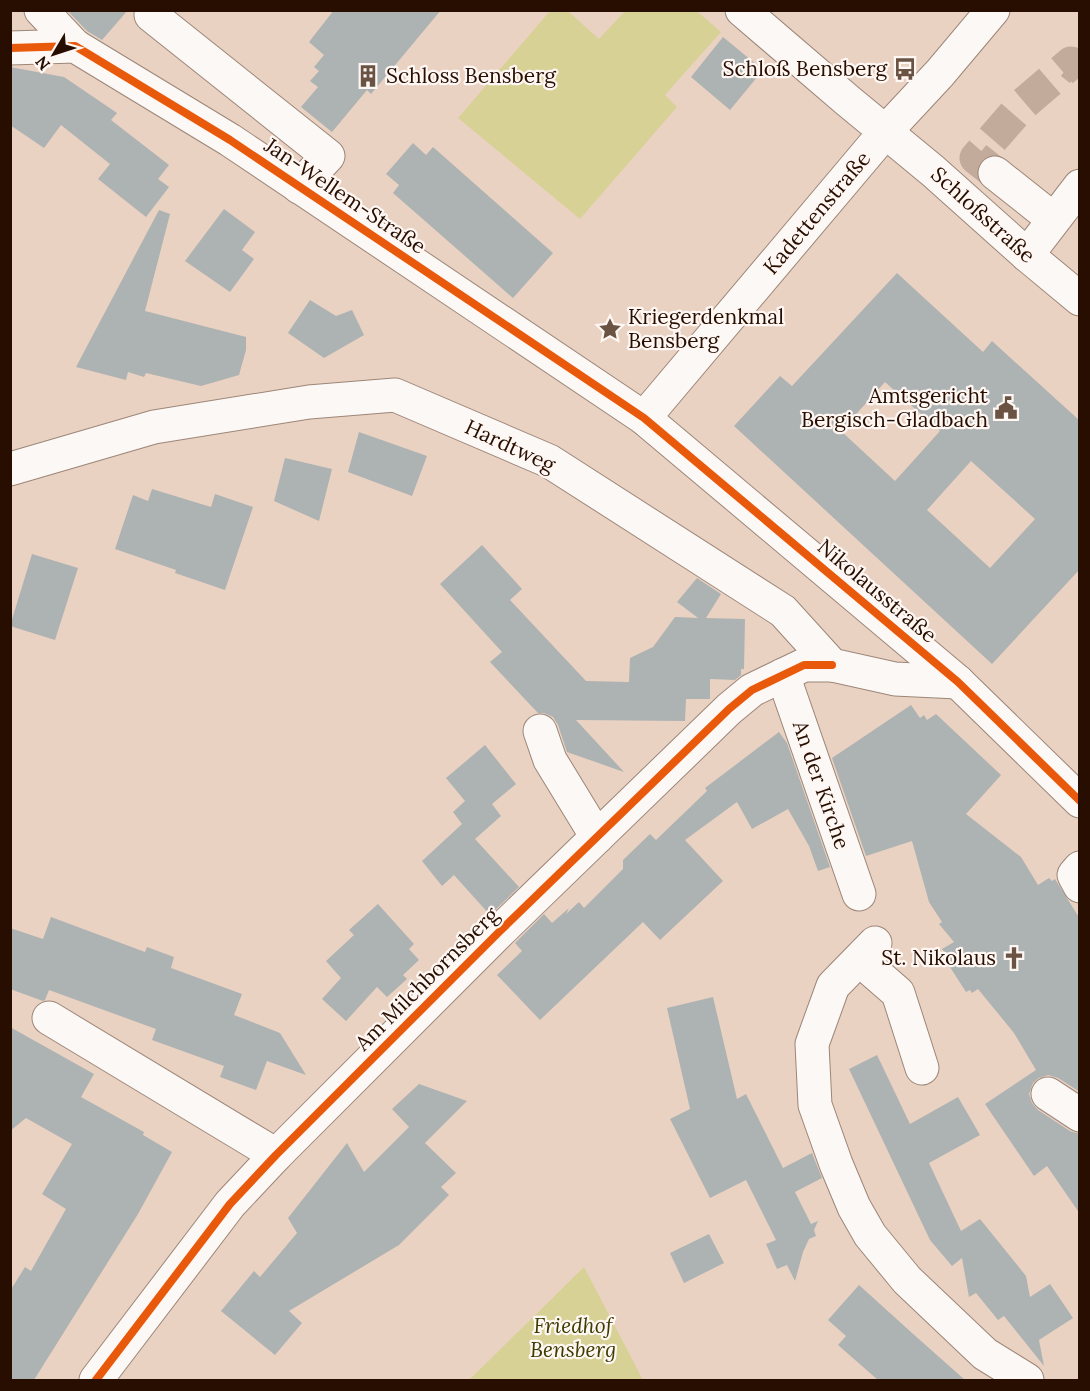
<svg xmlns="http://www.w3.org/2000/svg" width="1090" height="1391" font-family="Lora,serif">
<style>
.green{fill:#d8d196}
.building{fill:#adb2b2;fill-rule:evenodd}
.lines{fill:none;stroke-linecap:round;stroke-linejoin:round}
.minor-tunnel{stroke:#c3ab9c;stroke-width:33;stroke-dasharray:33 16;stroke-linecap:butt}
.minor-casing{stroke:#9c8677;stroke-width:35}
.minor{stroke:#fcf8f6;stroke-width:33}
.cycleway-casing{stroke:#fff7f3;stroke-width:11}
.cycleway{stroke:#e8590c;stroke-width:8}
.labels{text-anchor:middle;stroke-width:4.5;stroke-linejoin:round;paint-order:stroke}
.poi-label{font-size:21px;fill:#270e00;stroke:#fff7f3;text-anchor:end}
.street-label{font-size:21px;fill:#270e00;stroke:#fff7f3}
.park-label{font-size:21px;font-style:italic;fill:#3b3d00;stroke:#fff7f3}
</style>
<rect width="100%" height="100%" fill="#ead2c3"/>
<g class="green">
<polygon points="550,11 568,11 599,39 625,11 697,11 721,32 665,95 677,107 580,219 458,118"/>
<polygon points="584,1267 643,1380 469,1380"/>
</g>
<g class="building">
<polygon points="67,10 128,10 102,40 87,31"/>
<polygon points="334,10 441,10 371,94 367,90 332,132 301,107 318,87 310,81 319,71 314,67 324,55 309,42"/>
<polygon points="723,37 763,70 730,110 691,77"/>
<polygon points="10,67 64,77 117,113 111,120 169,165 158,179 169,187 146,217 98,179 110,164 61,125 44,148 10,125"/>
<polygon points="413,143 426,155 433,147 553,253 513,298 393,193 399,185 386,174"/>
<polygon points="224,209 255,232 242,250 254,259 230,292 185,261"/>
<polygon points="159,210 170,214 145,311 246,337 246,350 239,375 201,386 146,373 144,377 128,372 126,380 76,367"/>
<path d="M 897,273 L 983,352 L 992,341 L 1080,421 L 1080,569 L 992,664 L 734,426 L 780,376 L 792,386 ZM 885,382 L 940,431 L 895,481 L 841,431 ZM 971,461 L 1035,519 L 990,568 L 927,510 Z"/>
<polygon points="310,300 336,316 352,310 364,335 324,358 288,333"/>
<polygon points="359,432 427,456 412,496 348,472"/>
<polygon points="285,458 332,469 319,521 274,501"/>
<polygon points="152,489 211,507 215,494 253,507 225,590 175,573 176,570 115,549 133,495 148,501"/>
<polygon points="482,545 522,589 510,600 586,681 629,682 630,658 653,647 675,617 698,618 677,602 697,578 721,594 706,618 745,619 744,669 741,669 741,675 735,680 710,679 710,699 686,699 685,721 576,720 624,772 567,752 558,725 553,717 544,713 538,713 490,662 502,652 440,584"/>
<polygon points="32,554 78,568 55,640 10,626"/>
<polygon points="911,705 920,718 924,715 927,720 936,714 1001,775 966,814 1021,857 1038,885 1049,878 1052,881 1055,879 1080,919 1080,1092 1058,1078 1048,1075 1039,1078 1033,1083 1029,1094 1032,1103 1038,1110 1070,1131 1080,1134 1080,1214 1047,1166 1034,1176 985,1104 1036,1070 1014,1033 978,989 972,993 970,990 966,992 950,967 941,956 945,953 942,949 954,942 939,924 942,922 929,902 912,841 866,856 832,758"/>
<polygon points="779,732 787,743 830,867 818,871 809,846 788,809 752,829 737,802 685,840 723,881 660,940 643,922 540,1020 497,975 522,951 515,943 544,914 552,923 569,908 566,914 579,902 584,908 623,869 623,860 650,834 656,840 707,791 705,788"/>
<polygon points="485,745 516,784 492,804 501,816 475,839 519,887 490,915 454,875 442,886 422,861 462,824 453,812 465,801 446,778"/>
<polygon points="378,904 414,944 409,949 419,960 403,975 407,979 387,997 377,987 346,1021 322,999 341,978 326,961 354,935 349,930"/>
<polygon points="51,917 145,952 147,947 174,957 171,968 242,994 234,1015 280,1033 306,1075 267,1061 256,1090 220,1077 224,1066 152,1040 156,1029 49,990 45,1000 43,1001 10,989 10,928 43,939"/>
<polygon points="713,997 737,1099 746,1094 783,1168 812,1153 822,1178 795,1192 811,1224 818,1221 814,1230 816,1236 809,1239 803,1252 795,1281 787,1265 777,1269 766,1244 776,1240 746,1180 710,1198 670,1119 690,1109 667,1008"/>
<polygon points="10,1027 94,1074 81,1097 144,1132 143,1135 172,1152 138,1214 34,1380 10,1380 10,1291 25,1267 31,1271 66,1209 42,1194 72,1144 26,1118 10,1131"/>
<polygon points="877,1055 910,1124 958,1097 980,1135 929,1163 961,1231 980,1219 1026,1276 1030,1297 1050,1284 1073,1318 1039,1340 1044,1366 1004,1316 998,1320 976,1293 969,1297 962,1258 952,1266 930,1240 849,1069"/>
<polygon points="419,1084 467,1101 425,1143 456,1173 441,1187 449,1195 399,1245 289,1311 302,1323 275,1355 221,1311 254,1271 260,1277 297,1233 288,1218 347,1143 364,1172 409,1127 392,1109"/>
<polygon points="709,1234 724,1263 684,1283 670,1253"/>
<polygon points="859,1285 912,1333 965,1380 878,1380 838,1345 846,1336 828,1320"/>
</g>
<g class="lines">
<polyline class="minor-tunnel" points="995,173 976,158 1022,105 1071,63 1080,70"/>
<g class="minor-casing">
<g id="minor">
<polyline points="41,10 75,46"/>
<polyline points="742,10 847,100 933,171 1027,255 1080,299"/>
<polyline points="151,15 328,156 299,187"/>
<polyline points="10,48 75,46 230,140 644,418 958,682 1080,801"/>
<polyline points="995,173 1053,219"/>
<polyline points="1027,255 1080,186"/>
<polyline points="644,418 886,131 940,73 993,10"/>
<polyline points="10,469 154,427 309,402 395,395 549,461 783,611 832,665 895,679 958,682"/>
<polyline points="783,675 859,894"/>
<polyline points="540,731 550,760 597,837"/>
<polyline points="1080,868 1074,875 1080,886"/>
<polyline points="875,943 833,986 812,1044 815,1105 836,1164 854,1207 870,1235 907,1280 985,1354 1027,1380"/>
<polyline points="860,960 898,993 922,1068"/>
<polyline points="49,1018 276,1155"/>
<polyline points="1048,1094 1080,1115"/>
<polyline points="96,1380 230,1204 276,1155 500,931 729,709 752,690 804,665 832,665"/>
</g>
</g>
<use href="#minor" class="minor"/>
<g class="cycleway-casing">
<g id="cycleway">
<polyline points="10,48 75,46 230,140 644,418 958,682 1080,801"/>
<polyline points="96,1380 230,1204 276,1155 500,931 729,709 752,690 804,665 832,665"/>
</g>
</g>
<use href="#cycleway" class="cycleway"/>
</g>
<defs>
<g id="bus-bare" transform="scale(1.8)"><path d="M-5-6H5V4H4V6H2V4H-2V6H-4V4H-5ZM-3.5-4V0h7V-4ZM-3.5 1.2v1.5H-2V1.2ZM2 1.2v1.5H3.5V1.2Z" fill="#6b5344" stroke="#fff7f3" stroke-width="2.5" paint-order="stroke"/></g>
<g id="building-bare" transform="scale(1.8)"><path d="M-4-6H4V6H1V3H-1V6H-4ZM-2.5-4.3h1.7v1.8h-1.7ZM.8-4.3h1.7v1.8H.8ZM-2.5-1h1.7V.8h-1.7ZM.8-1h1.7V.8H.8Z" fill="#6b5344" stroke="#fff7f3" stroke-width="2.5" paint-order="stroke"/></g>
<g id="sight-bare" transform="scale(1.8)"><path d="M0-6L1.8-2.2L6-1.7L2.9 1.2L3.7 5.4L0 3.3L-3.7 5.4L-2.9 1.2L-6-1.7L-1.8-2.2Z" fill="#6b5344" stroke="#fff7f3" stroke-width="2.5" paint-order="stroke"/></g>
<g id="civic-bare" transform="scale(1.8)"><path d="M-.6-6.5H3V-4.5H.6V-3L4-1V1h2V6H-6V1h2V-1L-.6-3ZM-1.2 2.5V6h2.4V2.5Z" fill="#6b5344" stroke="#fff7f3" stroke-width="2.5" paint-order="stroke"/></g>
<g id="church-bare" transform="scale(1.8)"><path d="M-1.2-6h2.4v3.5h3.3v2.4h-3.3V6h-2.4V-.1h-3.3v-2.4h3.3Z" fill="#6b5344" stroke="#fff7f3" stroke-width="2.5" paint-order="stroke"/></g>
</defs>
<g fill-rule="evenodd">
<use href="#bus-bare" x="905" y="69"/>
<use href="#building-bare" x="368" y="76"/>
<use href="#sight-bare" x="610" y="329"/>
<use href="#civic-bare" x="1006" y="408"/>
<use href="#church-bare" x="1014" y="958"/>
</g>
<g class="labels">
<g class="poi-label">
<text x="887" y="76">Schloß Bensberg</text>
<text x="386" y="83" text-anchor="start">Schloss Bensberg</text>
<text x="628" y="324" text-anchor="start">Kriegerdenkmal<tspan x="628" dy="24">Bensberg</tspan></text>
<text x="988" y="403">Amtsgericht<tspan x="988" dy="24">Bergisch-Gladbach</tspan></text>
<text x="996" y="965">St. Nikolaus</text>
</g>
<g class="street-label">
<text transform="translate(345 196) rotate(34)" y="7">Jan-Wellem-Straße</text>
<text transform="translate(817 213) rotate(-50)" y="7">Kadettenstraße</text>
<text transform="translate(983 215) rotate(42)" y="7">Schloßstraße</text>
<text transform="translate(510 446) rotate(25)" y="7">Hardtweg</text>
<text transform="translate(877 591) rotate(40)" y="7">Nikolausstraße</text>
<text transform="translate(821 785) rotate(71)" y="7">An der Kirche</text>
<text transform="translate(427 979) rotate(-45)" y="7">Am Milchbornsberg</text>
</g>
<g class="park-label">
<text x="573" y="1333">Friedhof<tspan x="573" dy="24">Bensberg</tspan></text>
</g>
</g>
<rect width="1090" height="1391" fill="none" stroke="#270e00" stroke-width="24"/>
<g transform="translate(54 54) rotate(231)" stroke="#fff7f3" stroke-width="4.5" paint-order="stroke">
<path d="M0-4.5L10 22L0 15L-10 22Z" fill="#270e00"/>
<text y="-9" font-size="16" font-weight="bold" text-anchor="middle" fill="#270e00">N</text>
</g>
</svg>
